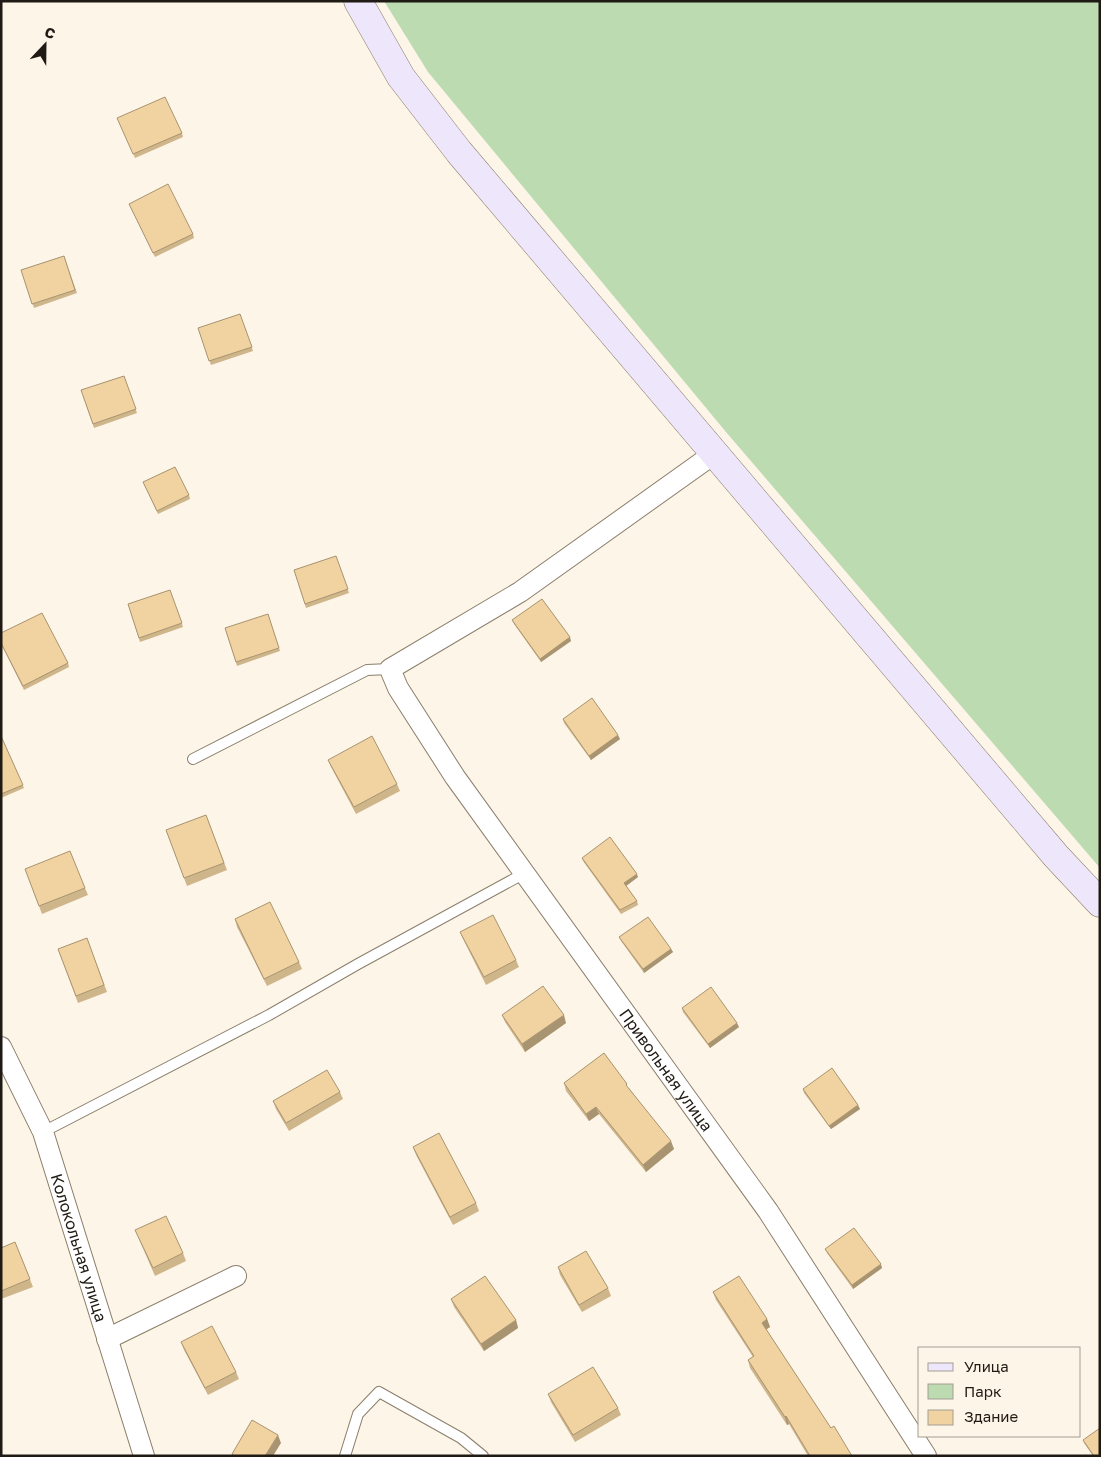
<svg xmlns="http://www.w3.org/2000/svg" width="1101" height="1457" font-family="'Golos Text',sans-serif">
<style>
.green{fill:#bddbb1}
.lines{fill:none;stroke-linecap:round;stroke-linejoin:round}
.lane-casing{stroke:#8b7e6b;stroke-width:12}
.street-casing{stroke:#8b7e6b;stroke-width:22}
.secondary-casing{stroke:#8b7e6b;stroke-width:29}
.lane{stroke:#fff;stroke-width:10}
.street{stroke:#fff;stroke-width:20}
.secondary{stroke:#eee6fb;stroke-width:28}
.wall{fill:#cfb58a}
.shaded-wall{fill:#a99471}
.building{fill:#f1d3a1;stroke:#a99471}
.labels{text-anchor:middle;stroke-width:4;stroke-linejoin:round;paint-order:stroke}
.street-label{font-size:16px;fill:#1f1a13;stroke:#fdf5e8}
</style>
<rect width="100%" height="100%" fill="#fdf5e8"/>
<polygon class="green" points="384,1 1100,1 1100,868 726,432 428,72"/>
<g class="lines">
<g class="lane-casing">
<g id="lane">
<polyline points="193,759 367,670 390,669"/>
<polyline points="43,1132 269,1015 358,964 525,873"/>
<polyline points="345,1456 358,1414 379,1392 461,1438 483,1456"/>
</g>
</g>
<g class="street-casing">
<g id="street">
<path id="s1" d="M 715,453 L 520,592 L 390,669 L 398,688 L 455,777 L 768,1211 L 926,1456"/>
<path id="s2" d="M 1,1047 L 43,1132 L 144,1456"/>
<polyline points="107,1339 236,1276"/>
</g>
</g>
<g class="secondary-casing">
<polyline id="secondary" points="358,1 401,77 459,152 1056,856 1100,903"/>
</g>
<use href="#lane" class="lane"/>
<use href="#street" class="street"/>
<use href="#secondary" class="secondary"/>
</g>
<g class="wall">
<polygon points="119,122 182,133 183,137 135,158"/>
<polygon points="129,204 193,234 194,238 155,257"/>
<polygon points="64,256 77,293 34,308 21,270"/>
<polygon points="240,314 253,351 211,365 198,328"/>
<polygon points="124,376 137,413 94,428 81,390"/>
<polygon points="143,482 189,495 190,499 158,514"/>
<polygon points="336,556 349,593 306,608 294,570"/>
<polygon points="170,590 183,627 140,642 128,604"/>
<polygon points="268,614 280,651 237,666 225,628"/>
<polygon points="512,620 571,641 541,662 514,624"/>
<polygon points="1,633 68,663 69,667 24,690 1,644"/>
<polygon points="563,719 620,739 591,760 564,723"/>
<polygon points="1,736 24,788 1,798"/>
<polygon points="328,760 397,784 400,791 356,814 331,767"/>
<polygon points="206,815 227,870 187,886 166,830"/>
<polygon points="582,858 638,877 626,886 637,901 638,905 621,914 583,861"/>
<polygon points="25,869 85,888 88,895 42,914"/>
<polygon points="235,919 299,962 302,969 267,986 237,927"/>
<polygon points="460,932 516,960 519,967 486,985 463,939"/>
<polygon points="619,937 671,949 673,952 644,973 621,941"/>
<polygon points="87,938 107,992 78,1003 58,949"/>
<polygon points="682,1008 739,1027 710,1048 683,1012"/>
<polygon points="502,1015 566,1023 525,1052 505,1022"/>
<polygon points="564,1083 629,1088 674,1149 646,1172 599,1114 589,1121 566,1091"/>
<polygon points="803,1089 860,1109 831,1129 804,1093"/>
<polygon points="340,1092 343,1099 289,1131 276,1109 273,1101"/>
<polygon points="413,1147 476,1203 479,1211 453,1225 416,1155"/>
<polygon points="135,1230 183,1253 186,1261 155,1276"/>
<polygon points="15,1242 33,1287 1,1299 1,1248"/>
<polygon points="825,1249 882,1268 853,1289 827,1253"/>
<polygon points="558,1267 608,1288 611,1296 582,1312 560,1275"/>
<polygon points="713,1292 767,1319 770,1327 766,1329 831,1428 852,1456 808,1456 789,1424 787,1425 750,1368 748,1360 753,1357 716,1300"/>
<polygon points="451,1299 516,1320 518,1328 484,1351 454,1307"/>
<polygon points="181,1342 236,1372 239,1379 208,1395 184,1350"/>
<polygon points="548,1394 618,1408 621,1415 575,1442 551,1402"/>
<polygon points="1083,1440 1100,1456 1093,1456 1084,1443"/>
</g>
<g class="shaded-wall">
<polygon points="570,637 571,641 541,662 540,659"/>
<polygon points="618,735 620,739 591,760 589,756"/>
<polygon points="637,874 638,877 626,886 624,883"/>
<polygon points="671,949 673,952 644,973 643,969"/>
<polygon points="564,1015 566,1023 525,1052 522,1044"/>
<polygon points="737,1023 739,1027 710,1048 708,1044"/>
<polygon points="858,1105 860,1109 831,1129 829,1126"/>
<polygon points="596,1107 599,1114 589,1121 586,1114"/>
<polygon points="671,1141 674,1149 646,1172 643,1165"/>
<polygon points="881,1264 882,1268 853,1289 852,1285"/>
<polygon points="767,1319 770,1327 764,1331 762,1323"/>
<polygon points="516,1320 518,1328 484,1351 481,1344"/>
<polygon points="786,1416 789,1424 787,1425 785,1417"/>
<polygon points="278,1435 281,1443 273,1456 265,1456"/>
</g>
<g class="building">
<polygon points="165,97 182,133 133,154 117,118"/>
<polygon points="168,184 193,234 153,253 129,204"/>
<polygon points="64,256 75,290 32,304 21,270"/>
<polygon points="240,314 252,347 209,361 198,328"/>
<polygon points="124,376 136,409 93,424 81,390"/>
<polygon points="175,467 189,495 157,511 143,482"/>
<polygon points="336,556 348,589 305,604 294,570"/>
<polygon points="170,590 182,623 139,638 128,604"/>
<polygon points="542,599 570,637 540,659 512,620"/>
<polygon points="42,613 68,663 23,686 1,643 1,633"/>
<polygon points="268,614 279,648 236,662 225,628"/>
<polygon points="592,698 618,735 589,756 563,719"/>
<polygon points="1,736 23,785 1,794"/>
<polygon points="372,736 397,784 354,807 328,760"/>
<polygon points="206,815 224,863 184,878 166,830"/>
<polygon points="610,837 637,874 624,883 637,901 620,910 582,858"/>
<polygon points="70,851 85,888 39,906 25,869"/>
<polygon points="270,902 299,962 264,979 235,919"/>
<polygon points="493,915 516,960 484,977 460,932"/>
<polygon points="648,917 671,949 643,969 619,937"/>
<polygon points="87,938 104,985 76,996 58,949"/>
<polygon points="543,986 564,1015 522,1044 502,1015"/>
<polygon points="711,987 737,1023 708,1044 682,1008"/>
<polygon points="604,1053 627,1084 626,1085 671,1141 643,1165 596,1107 586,1114 564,1083"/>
<polygon points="832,1068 858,1105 829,1126 803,1089"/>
<polygon points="327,1070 340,1092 286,1123 273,1101"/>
<polygon points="439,1133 476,1203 450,1217 413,1147"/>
<polygon points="166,1216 183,1253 153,1268 135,1230"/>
<polygon points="854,1228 881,1264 852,1285 825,1249"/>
<polygon points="15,1242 30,1279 1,1291 1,1248"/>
<polygon points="586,1251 608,1288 579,1305 558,1267"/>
<polygon points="485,1276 516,1320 481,1344 451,1299"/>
<polygon points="739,1276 767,1319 762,1323 831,1428 834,1426 852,1456 810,1456 786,1416 785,1417 748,1360 754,1356 713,1292"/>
<polygon points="212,1326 236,1372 205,1388 181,1342"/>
<polygon points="593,1367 618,1408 573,1435 548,1394"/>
<polygon points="252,1420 278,1435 265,1456 235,1456 232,1454"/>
<polygon points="1100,1428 1100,1456 1094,1456 1083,1440"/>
</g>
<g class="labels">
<g class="street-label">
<text dy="6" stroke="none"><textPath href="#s1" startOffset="878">Привольная улица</textPath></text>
<text dy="6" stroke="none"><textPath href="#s2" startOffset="216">Колокольная улица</textPath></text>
</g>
</g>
<rect width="1101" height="1457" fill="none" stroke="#1f1a13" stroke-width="5"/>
<rect x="918" y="1347" width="162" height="90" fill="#fdf5e8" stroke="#a49d93"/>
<rect x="928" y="1363" width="25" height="8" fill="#eee6fb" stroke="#a49d93"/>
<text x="964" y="1372" font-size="15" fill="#1f1a13">Улица</text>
<rect x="928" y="1384" width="25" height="15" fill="#bddbb1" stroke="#a49d93"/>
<text x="964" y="1397" font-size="15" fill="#1f1a13">Парк</text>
<rect x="928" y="1410" width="25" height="15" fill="#f1d3a1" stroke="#a49d93"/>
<text x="964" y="1422" font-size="15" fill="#1f1a13">Здание</text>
<g transform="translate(45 45) rotate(22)" stroke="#fdf5e8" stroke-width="4" paint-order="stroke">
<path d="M0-4L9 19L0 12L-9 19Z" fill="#1f1a13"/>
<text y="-8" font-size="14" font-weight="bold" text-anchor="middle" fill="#1f1a13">С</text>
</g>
</svg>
